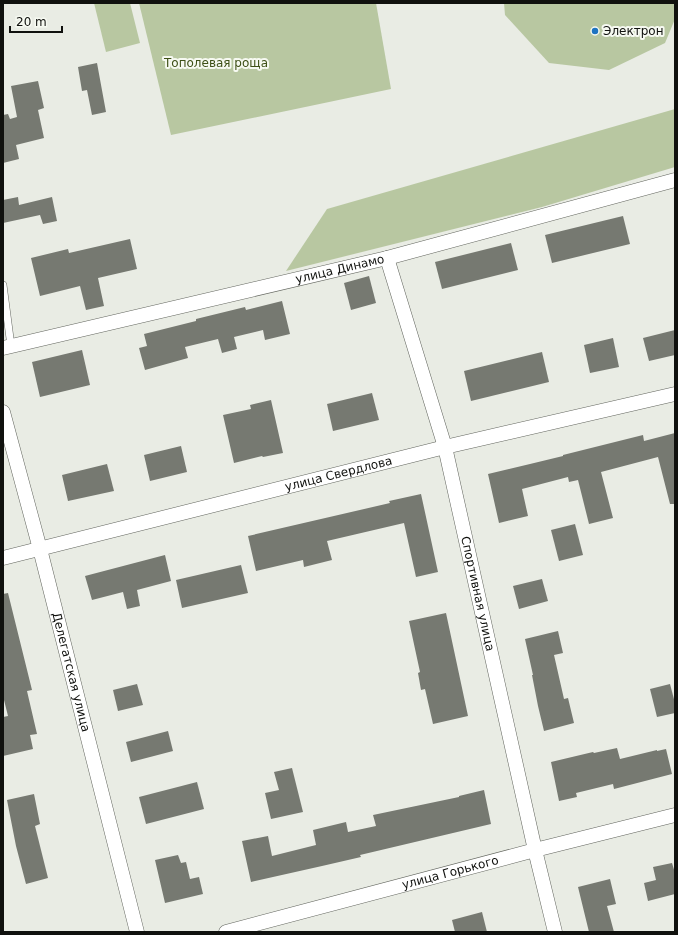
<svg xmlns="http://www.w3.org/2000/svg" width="678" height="935" font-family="'DejaVu Sans',sans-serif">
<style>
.green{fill:#b8c7a1}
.building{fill:#767971}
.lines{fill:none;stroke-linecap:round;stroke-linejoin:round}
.service-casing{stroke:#63665f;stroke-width:8}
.minor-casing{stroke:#63665f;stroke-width:15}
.service{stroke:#fff;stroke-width:7}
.minor{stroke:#fff;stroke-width:14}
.poi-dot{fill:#1d73c1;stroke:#f6f9f1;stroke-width:1.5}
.labels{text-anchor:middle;stroke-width:4;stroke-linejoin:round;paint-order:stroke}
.poi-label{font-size:12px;fill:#10110e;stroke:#f6f9f1;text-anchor:start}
.park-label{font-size:12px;fill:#3e5017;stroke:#f6f9f1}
.street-label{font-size:12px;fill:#10110e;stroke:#f6f9f1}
</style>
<rect width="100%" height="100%" fill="#e9ece4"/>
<g class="green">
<polygon points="94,3 130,3 140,43 106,52"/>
<polygon points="139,3 376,3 391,89 171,135"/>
<polygon points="504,3 675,3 675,19 665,43 609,70 549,63 505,15"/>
<polygon points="675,109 675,167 542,207 286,271 327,209"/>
</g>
<g class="building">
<polygon points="97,63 106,112 92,115 87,90 82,91 78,67"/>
<polygon points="38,81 44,108 38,110 44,138 16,145 19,159 3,163 3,115 8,114 10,119 17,117 11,86"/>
<polygon points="18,197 19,205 52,197 57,221 43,224 40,215 3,223 3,200"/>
<polygon points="623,216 630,244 552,263 545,235"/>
<polygon points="130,239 137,269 98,278 104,306 86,310 80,286 40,296 31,258 68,249 69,253"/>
<polygon points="511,243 518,270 442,289 435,262"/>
<polygon points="369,276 376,303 351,310 344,283"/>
<polygon points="282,301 290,334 265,340 263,330 234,337 237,349 222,353 218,339 185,347 188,358 145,370 139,348 147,346 144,334 196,321 196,319 245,307 246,310"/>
<polygon points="675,330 675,355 649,361 643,338"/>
<polygon points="613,338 619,367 590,373 584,345"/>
<polygon points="82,350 90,385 40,397 32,362"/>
<polygon points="542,352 549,382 471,401 464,371"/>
<polygon points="372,393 379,420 333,431 327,404"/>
<polygon points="271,400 283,453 263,457 262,456 234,463 223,415 251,409 250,405"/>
<polygon points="675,433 675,504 670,504 658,457 601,472 613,518 589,524 578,480 569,482 568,477 522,489 528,516 499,523 488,474 530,464 563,456 563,455 643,435 644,441"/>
<polygon points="181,446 187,472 150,481 144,455"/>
<polygon points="107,464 114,491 68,501 62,475"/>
<polygon points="421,494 438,572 416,577 404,523 327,541 332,560 304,567 303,560 256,571 248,536 390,503 389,501"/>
<polygon points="575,524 583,555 559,561 551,530"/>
<polygon points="165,555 171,581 137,590 140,606 127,609 123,592 92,600 85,576"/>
<polygon points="241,565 248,593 182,608 176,580"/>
<polygon points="542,579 548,601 519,609 513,586"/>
<polygon points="8,593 32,690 27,691 37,734 30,735 33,749 3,756 3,717 8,716 3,696 3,594"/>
<polygon points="446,613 468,716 433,724 425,689 421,690 418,673 420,672 409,621"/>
<polygon points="558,631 563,653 554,655 564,699 568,698 574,723 544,731 538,706 532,675 533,675 525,639"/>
<polygon points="137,684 143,705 118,711 113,690"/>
<polygon points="670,684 675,703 675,713 657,717 650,689"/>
<polygon points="168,731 173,751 131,762 126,742"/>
<polygon points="617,748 620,759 657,750 657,751 666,749 672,774 614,789 613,784 576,793 577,797 559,801 551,762 593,752 594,753"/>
<polygon points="292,768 303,812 271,819 265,793 279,790 274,772"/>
<polygon points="197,782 204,809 146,824 139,797"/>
<polygon points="484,790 491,824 360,855 361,857 322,866 251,882 242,841 268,836 272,856 316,845 313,830 346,822 348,832 376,826 373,815 459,797 459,796"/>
<polygon points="34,794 40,824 35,826 48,878 26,884 16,846 7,800"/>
<polygon points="178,855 181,863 186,862 190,879 199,877 203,894 165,903 155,860"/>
<polygon points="672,863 675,873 675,894 648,901 644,883 656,880 653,867"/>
<polygon points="610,879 616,904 607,906 614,932 589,932 578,887"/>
<polygon points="482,912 487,932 455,932 452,920"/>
</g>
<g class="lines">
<g class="service-casing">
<polyline id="service" points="3,285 11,346"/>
</g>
<g class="minor-casing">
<g id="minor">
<path id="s1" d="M 387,258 L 445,447 L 535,850 L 555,932"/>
<path id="s2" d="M 3,348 L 387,258 L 675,180"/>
<path id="s3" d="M 3,412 L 40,549 L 137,932"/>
<path id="s4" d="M 3,558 L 445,447 L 675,394"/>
<path id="s5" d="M 226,932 L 535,850 L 675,815"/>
</g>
</g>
<use href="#service" class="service"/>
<use href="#minor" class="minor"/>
</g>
<circle class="poi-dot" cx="595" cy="31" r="4"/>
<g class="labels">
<g class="poi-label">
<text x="603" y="35">Электрон</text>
</g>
<g class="park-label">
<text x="216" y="67">Тополевая роща</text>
</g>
<g class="street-label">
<text dy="4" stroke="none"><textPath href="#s2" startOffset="346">улица Динамо</textPath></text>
<text dy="4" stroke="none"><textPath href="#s4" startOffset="346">улица Свердлова</textPath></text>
<text dy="4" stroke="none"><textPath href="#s1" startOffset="348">Спортивная улица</textPath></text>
<text dy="4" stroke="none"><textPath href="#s3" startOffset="269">Делегатская улица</textPath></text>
<text dy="4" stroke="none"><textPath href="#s5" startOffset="232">улица Горького</textPath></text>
</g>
</g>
<rect width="678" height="935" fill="none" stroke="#10110e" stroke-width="8"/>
<path d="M10 26v6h52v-6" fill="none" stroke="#10110e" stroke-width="2"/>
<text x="16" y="26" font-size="12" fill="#10110e" stroke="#f6f9f1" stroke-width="3" paint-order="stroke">20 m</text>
</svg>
